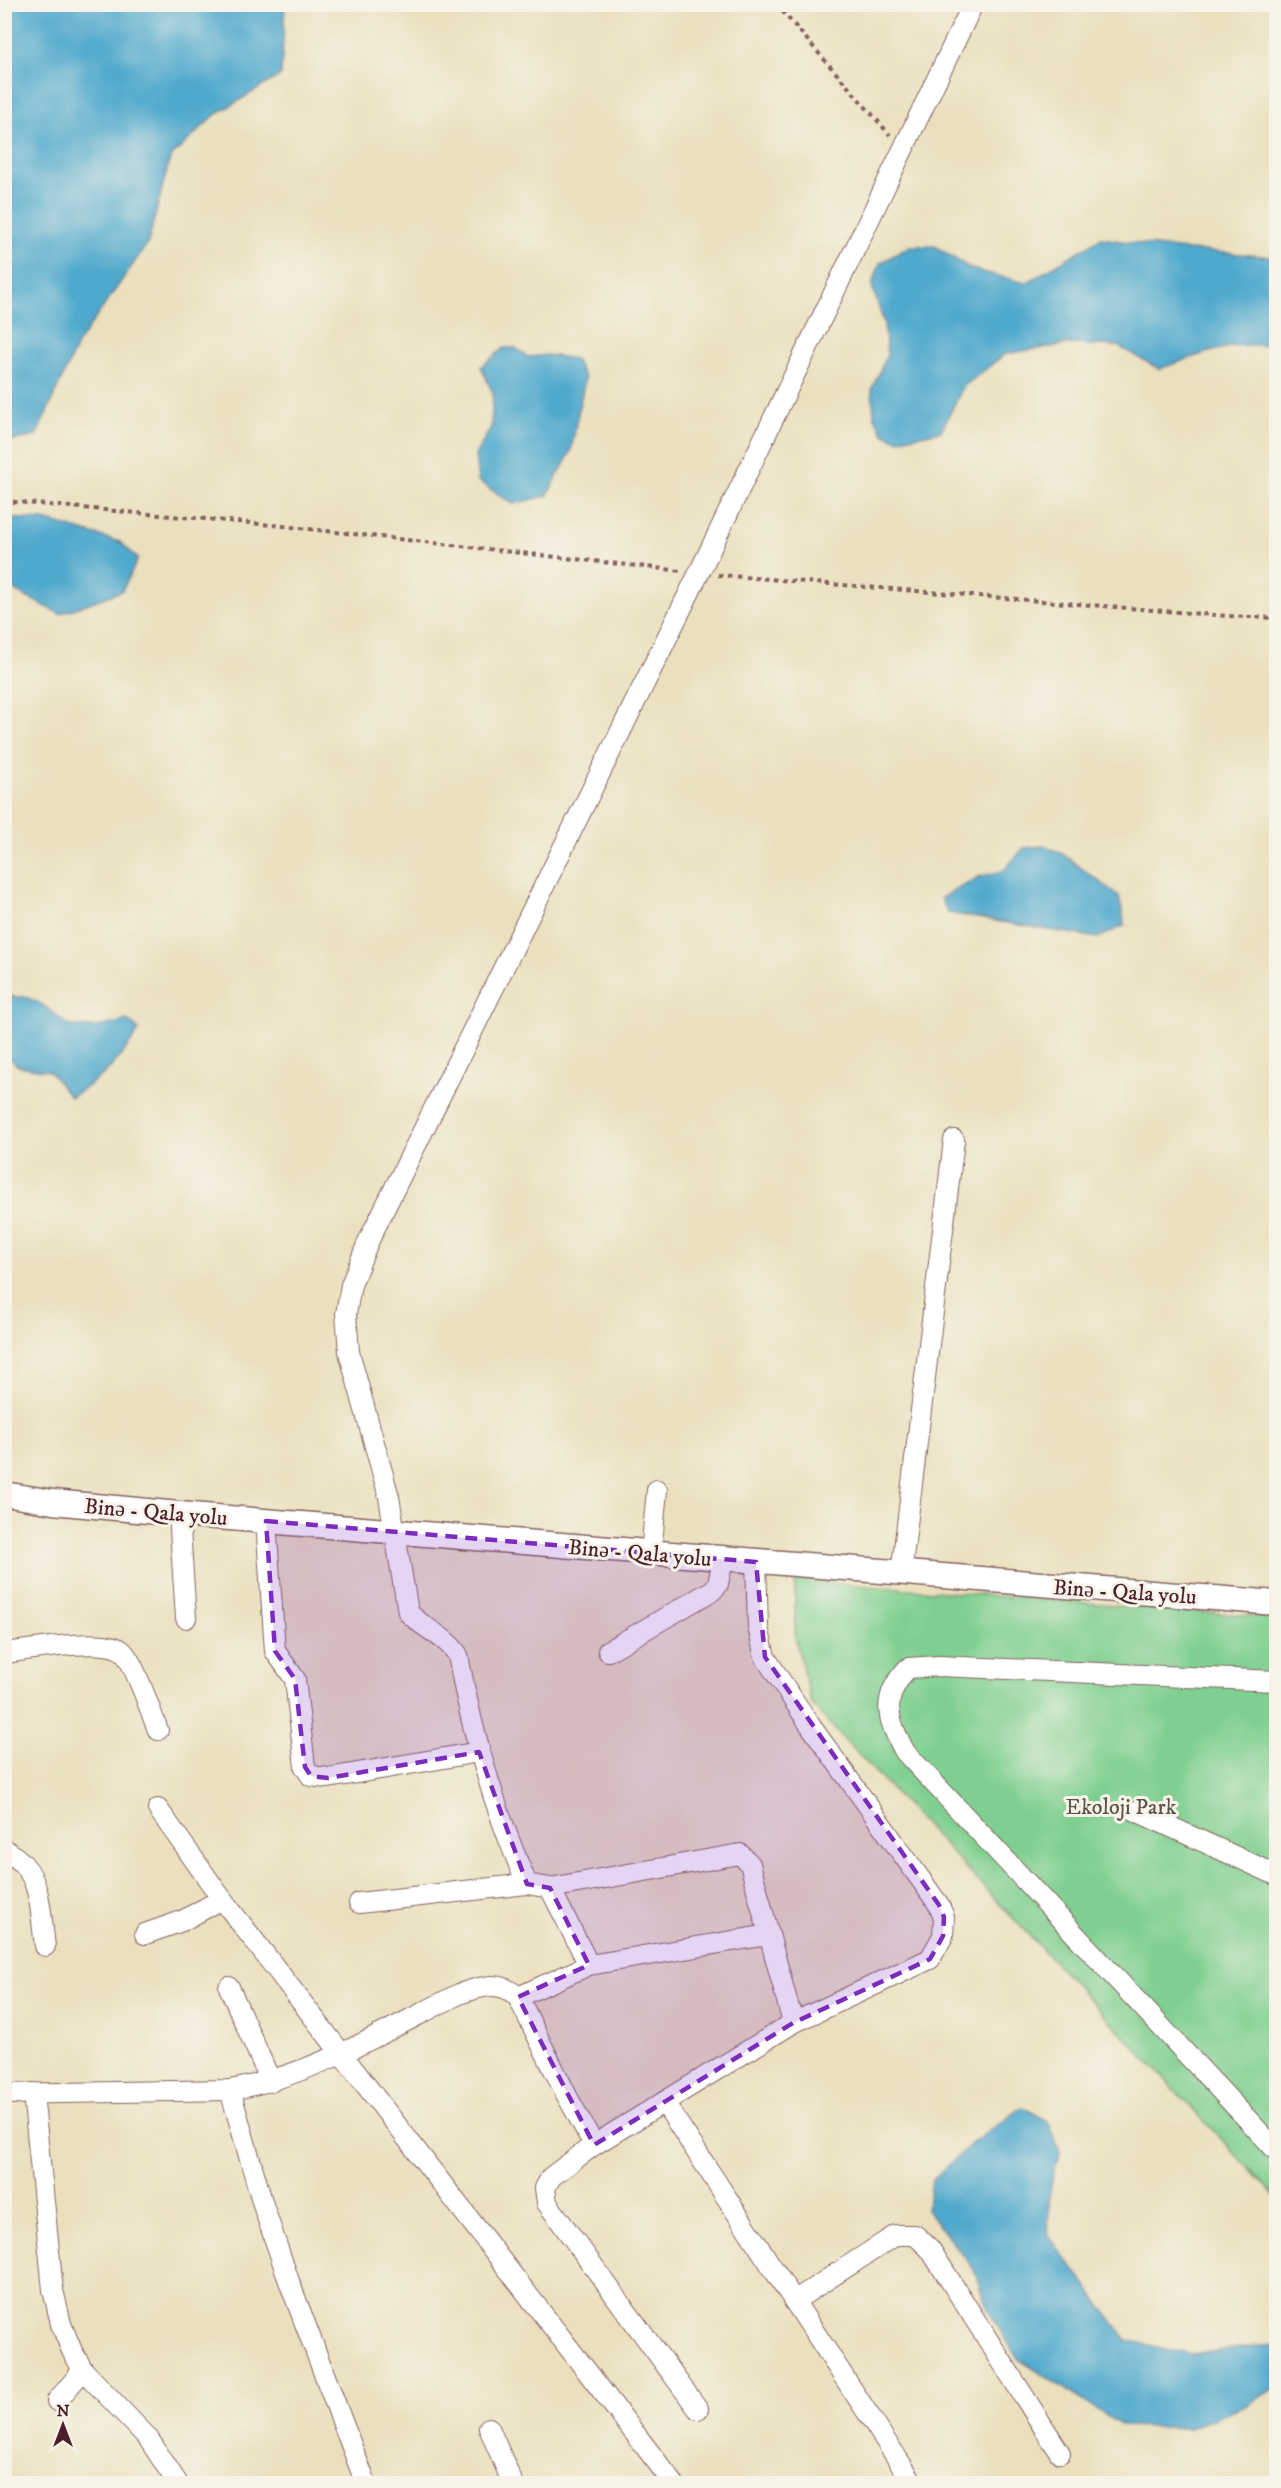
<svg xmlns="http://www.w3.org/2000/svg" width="1281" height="2488" font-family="'IM FELL DW Pica',serif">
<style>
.green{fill:#7ecf90;stroke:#64775e;stroke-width:1.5}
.water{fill:#50a9cd;stroke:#4d647c;stroke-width:1.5}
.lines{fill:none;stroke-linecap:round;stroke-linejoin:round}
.minor-casing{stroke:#82635e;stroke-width:22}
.major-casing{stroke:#82635e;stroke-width:27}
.path{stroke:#82635e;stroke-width:4;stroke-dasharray:4.5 4.5;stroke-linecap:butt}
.minor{stroke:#fff;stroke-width:20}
.major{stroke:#fff;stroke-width:24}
.marked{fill:#7b2cbf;fill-opacity:0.2;stroke:#7b2cbf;stroke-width:4.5;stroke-dasharray:12 8;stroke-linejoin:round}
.labels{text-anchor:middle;stroke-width:6;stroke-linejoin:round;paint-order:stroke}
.street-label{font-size:22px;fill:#4a1f2b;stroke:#f7f3e8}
.park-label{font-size:22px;fill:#5a5449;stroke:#f7f3e8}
</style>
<rect width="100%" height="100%" fill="#f7f3e8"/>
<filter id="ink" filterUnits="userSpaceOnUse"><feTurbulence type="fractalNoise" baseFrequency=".0167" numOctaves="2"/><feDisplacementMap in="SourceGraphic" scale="12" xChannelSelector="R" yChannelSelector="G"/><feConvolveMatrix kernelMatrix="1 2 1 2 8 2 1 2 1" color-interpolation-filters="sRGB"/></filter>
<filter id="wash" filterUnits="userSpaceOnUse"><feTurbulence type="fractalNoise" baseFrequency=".008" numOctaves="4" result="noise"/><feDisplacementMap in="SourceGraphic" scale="24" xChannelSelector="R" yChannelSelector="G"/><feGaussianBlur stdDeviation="1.35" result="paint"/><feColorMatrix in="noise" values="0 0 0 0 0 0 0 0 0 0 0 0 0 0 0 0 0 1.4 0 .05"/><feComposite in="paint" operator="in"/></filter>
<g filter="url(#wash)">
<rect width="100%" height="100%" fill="#eae0be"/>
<polygon class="green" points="795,1580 1276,1618 1276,2197 812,1705 795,1637"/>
<g class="water">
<polygon points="5,4 285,5 281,75 215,115 170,158 148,243 78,343 36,436 5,442"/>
<path d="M 1101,238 L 1177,249 L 1276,257 L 1276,348 C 1238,337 1195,357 1159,369 L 1118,346 L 1069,344 L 1005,354 L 963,387 L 941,431 L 897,440 L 883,433 L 874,415 L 872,389 L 887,355 L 884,323 L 872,286 L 880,263 L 910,246 L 935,246 L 971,269 L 1026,283 Z"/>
<polygon points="504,348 516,348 528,357 548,355 575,359 585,378 571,451 547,496 513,504 478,481 475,455 491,427 493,393 481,367"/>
<polygon points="5,518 45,520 120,542 138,559 122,591 60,614 19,593 5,583"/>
<polygon points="1045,846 1061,853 1119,896 1125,925 1098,938 948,913 941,898 979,877 1003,871 1024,848"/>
<path d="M 5,981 L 11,997 L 26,997 L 41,1004 L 70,1026 L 99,1027 L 127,1020 L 139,1030 C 119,1062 103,1078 70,1097 L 49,1071 L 18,1066 L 5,1054 Z"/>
<polygon points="1023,2107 1049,2122 1060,2152 1050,2185 1048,2235 1127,2340 1192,2355 1240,2348 1276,2345 1276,2387 1248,2405 1190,2428 1122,2426 1017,2358 988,2310 973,2268 927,2210 932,2181 971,2144"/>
</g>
</g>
<g filter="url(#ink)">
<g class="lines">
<g class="minor-casing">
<g id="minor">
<polyline points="179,1514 186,1618"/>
<polyline points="266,1521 275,1651 295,1679 305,1767 311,1776 328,1778 479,1752"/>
<polyline points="651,1553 657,1490"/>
<polyline points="901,1574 954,1140"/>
<polyline points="608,1651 713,1590 718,1584 723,1559"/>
<path d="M 4,1653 C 30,1650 100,1637 121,1650 C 134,1659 151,1714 158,1730"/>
<path d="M 1276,1681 L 939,1666 L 908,1668 C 880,1698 887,1719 905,1752 L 1276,2150"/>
<polyline points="158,1809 222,1899 674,2484"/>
<polyline points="1136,1811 1276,1875"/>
<path d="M 4,1849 C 11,1854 18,1858 23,1864 C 42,1884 41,1920 45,1946"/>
<polyline points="550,1888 740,1854 750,1864 793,2023"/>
<polyline points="359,1903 527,1884"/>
<polyline points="145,1934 182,1921 222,1899"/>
<path d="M 589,1965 L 550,1888 L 527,1884 C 495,1810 472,1735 458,1655 C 446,1636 423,1629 408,1612 L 389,1497 L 349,1352 L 346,1314 L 351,1285 L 368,1242 L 699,573 L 973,4"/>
<polyline points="229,1987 271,2082"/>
<polyline points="518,1997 567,2096 594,2145"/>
<polyline points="230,2090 264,2208 290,2284 366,2484"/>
<polyline points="33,2093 53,2290 61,2324 72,2351 83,2370 148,2438 178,2484"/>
<path d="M 4,2094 L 230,2090 C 312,2076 385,2031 459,1994 C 481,1987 499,1979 518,1997 L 589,1965 L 768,1935"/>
<polyline points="664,2102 914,2484"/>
<polyline points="794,2301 896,2235 915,2235 930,2249 1060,2453"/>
<polyline points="57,2401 83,2370"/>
<polyline points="698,2409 547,2203 545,2188 551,2177 594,2145 793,2023 930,1959 943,1936 944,1917 939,1905 810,1725 765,1657 758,1627 756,1562"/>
<polyline points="489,2428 513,2484"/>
</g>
</g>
<g class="major-casing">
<polyline id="major" points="4,1494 53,1502 179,1514 1276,1603"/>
</g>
<g class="path">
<polyline points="776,4 890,135"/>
<polyline points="4,501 283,526 681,571"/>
<polyline points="718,575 1227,616 1276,618"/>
</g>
<use href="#minor" class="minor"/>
<use href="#major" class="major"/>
</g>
</g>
<path class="marked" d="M 266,1521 L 756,1562 L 765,1657 L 939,1905 L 944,1917 L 943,1936 L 930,1959 L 793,2023 L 594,2145 L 518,1997 L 589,1965 L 550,1888 L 527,1884 L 479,1752 L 328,1778 L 311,1776 L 305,1767 L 295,1679 L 275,1651 Z"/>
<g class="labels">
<g class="street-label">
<text transform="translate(156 1511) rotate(5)" y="8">Binə - Qala yolu</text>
<text transform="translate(640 1552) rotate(5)" y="8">Binə - Qala yolu</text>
<text transform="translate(1125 1591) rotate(4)" y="8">Binə - Qala yolu</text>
</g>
<g class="park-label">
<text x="1121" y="1814">Ekoloji Park</text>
</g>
</g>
<rect width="1281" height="2488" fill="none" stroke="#f7f3e8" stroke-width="24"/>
<g transform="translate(63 2425)" stroke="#f7f3e8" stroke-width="4.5" paint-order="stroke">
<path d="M0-4.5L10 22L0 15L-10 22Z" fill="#4a1f2b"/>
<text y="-9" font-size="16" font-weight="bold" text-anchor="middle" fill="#4a1f2b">N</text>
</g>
</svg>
